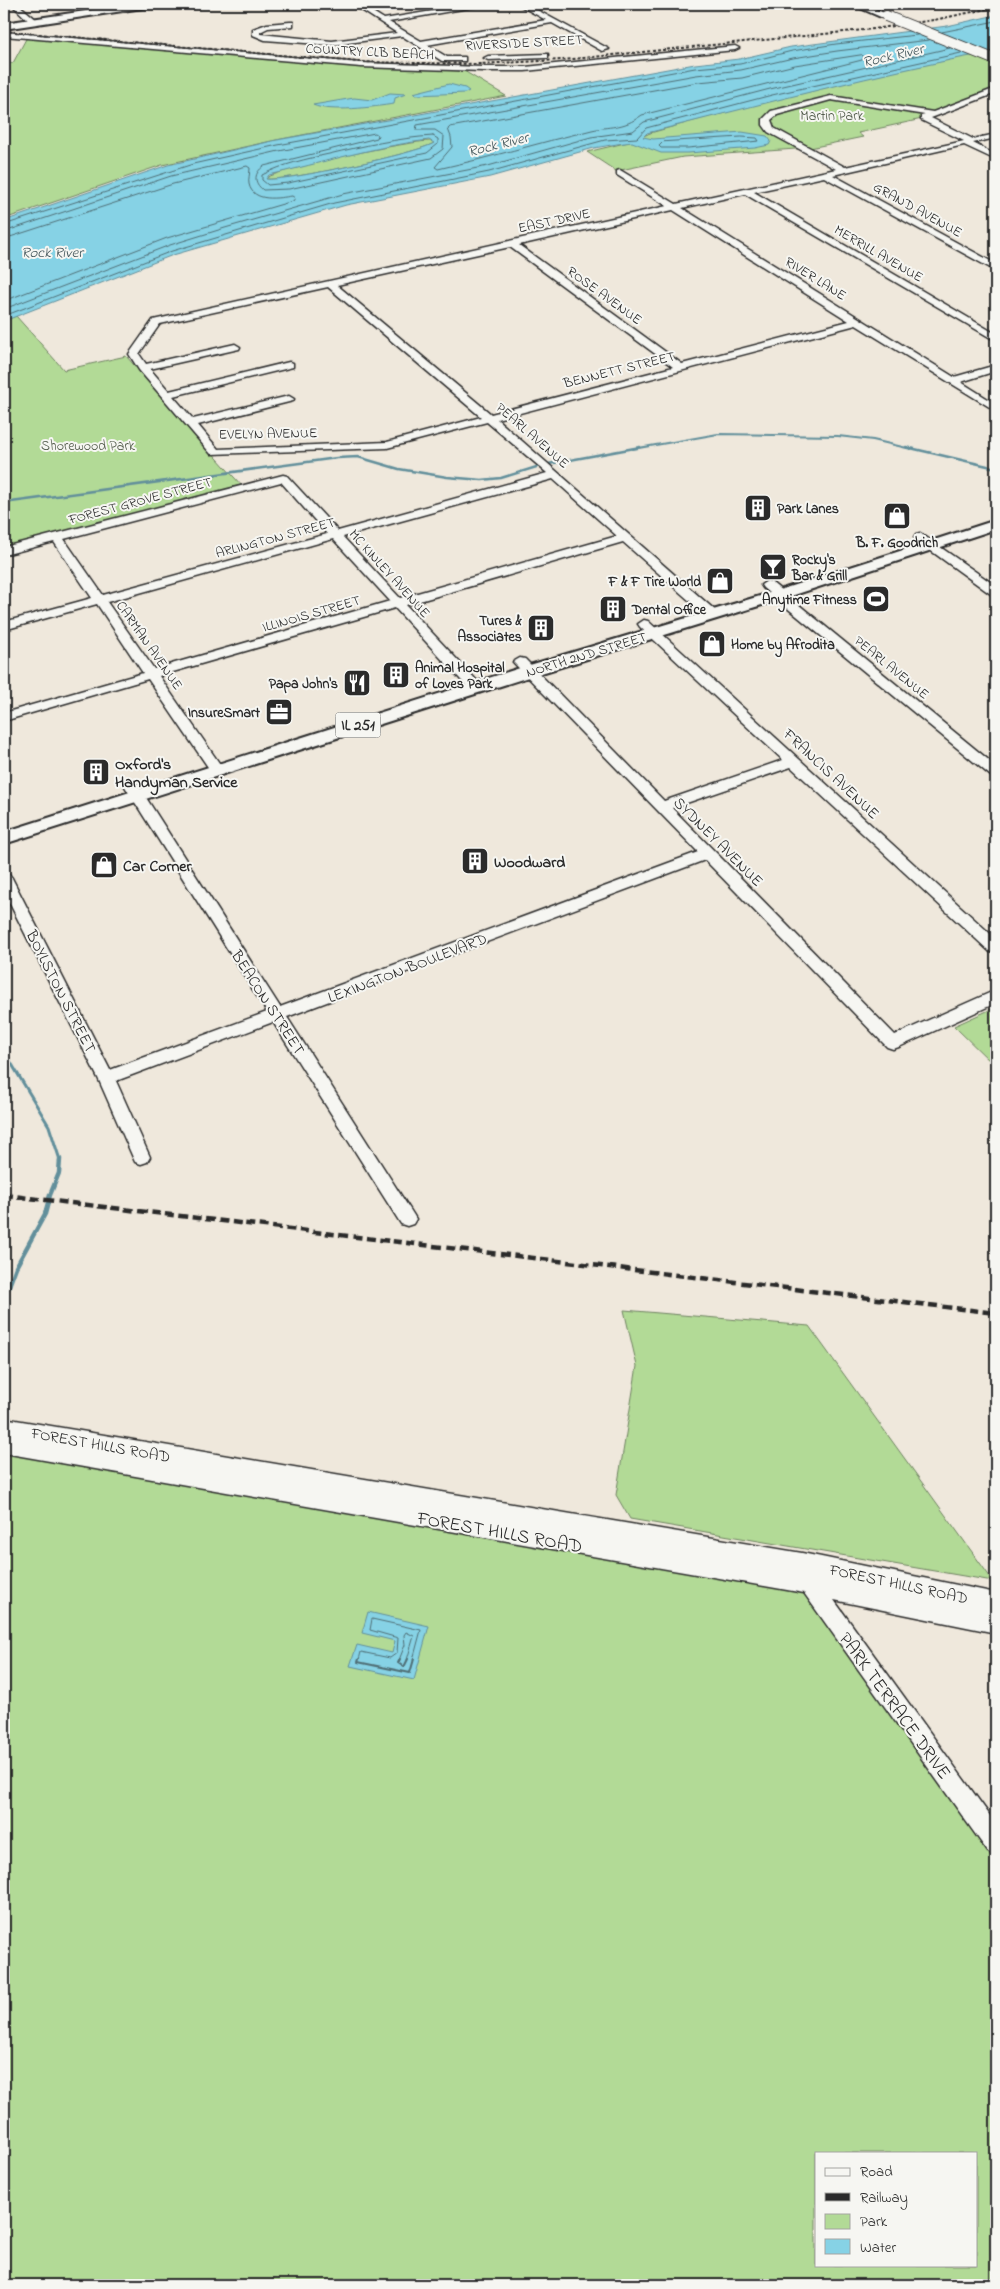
<svg xmlns="http://www.w3.org/2000/svg" width="1000" height="2289" font-family="'Indie Flower',sans-serif">
<style>
.green{fill:#b2da96;stroke:#6e8260;fill-rule:evenodd}
.water{fill:#86d2e5;stroke:#628f9b;fill-rule:evenodd}
.lines{fill:none;stroke-linecap:round;stroke-linejoin:round}
.shore-far1{stroke:#4f6e75;stroke-width:1}
.shore{stroke:#4f6e75;stroke-width:2}
.stream-far3{stroke:#628f9b;stroke-width:2}
.stream-far2{stroke:#628f9b;stroke-width:2.5}
.stream-far1{stroke:#628f9b;stroke-width:3}
.stream{stroke:#628f9b;stroke-width:4.5}
.minor-casing{stroke:#2b2b2b;stroke-width:3}
.major-casing{stroke:#2b2b2b;stroke-width:4}
.minor{fill:#f6f6f2;fill-rule:evenodd}
.major{fill:#f6f6f2;fill-rule:evenodd}
.rail-far1{stroke:#2b2b2b;stroke-width:2;stroke-dasharray:3 2;stroke-linecap:butt}
.rail{stroke:#2b2b2b;stroke-width:4.5;stroke-dasharray:9 4.5;stroke-linecap:butt}
.major-bridge-casing{stroke:#2b2b2b;stroke-width:12;stroke-linecap:butt}
.major-bridge{stroke:#f6f6f2;stroke-width:10}
.labels{text-anchor:middle;stroke-width:4;stroke-linejoin:round;paint-order:stroke}
.far-street-label{font-size:14px;fill:#2b2b2b;stroke:#f6f6f2}
.far-park-label{font-size:14px;fill:#4d5746;stroke:#f6f6f2}
.far-poi-label{font-size:14px;font-weight:bold;fill:#2b2b2b;stroke:#f6f6f2;text-anchor:start}
.far-water-label{font-size:15px;font-style:italic;fill:#42555a;stroke:#f6f6f2}
.shield{fill:#f6f6f2;stroke:#686867;stroke-width:1}
.shield-label{font-size:15px;font-weight:bold;fill:#2b2b2b}
.poi-label{font-size:16px;font-weight:bold;fill:#2b2b2b;stroke:#f6f6f2;text-anchor:start}
.street-label{font-size:16px;fill:#2b2b2b;stroke:#f6f6f2}
.near-street-label{font-size:19px;fill:#2b2b2b;stroke:#f6f6f2}
</style>
<rect width="100%" height="100%" fill="#efe8dc"/>
<filter id="ink" filterUnits="userSpaceOnUse"><feTurbulence type="fractalNoise" baseFrequency=".02" numOctaves="2"/><feDisplacementMap in="SourceGraphic" scale="10" xChannelSelector="R" yChannelSelector="G"/><feConvolveMatrix kernelMatrix="1 2 1 2 8 2 1 2 1" color-interpolation-filters="sRGB"/></filter>
<g filter="url(#ink)">
<g class="green">
<polygon points="27,37 375,67 464,71 506,96 276,140 162,165 4,219 4,64 13,63"/>
<path d="M 975,54 L 996,62 L 996,89 L 922,119 L 858,133 L 863,137 L 810,148 L 683,157 L 616,171 L 587,152 L 633,141 L 650,133 C 757,103 865,76 975,54 Z"/>
<path d="M 434,141 L 434,143 C 419,153 283,182 265,179 C 275,169 415,139 434,141 Z"/>
<polygon points="16,316 64,370 126,356 242,486 4,548 4,321"/>
<polygon points="996,1007 996,1067 954,1026"/>
<polygon points="624,1310 809,1326 993,1581 630,1519 616,1495 637,1366"/>
<path d="M 4,1452 L 810,1591 L 996,1854 L 996,2285 L 4,2285 ZM 816,2153 L 976,2153 L 976,2265 L 816,2265 Z"/>
</g>
<g class="water">
<path d="M 996,15 L 996,51 C 878,73 763,104 647,133 L 643,137 L 653,139 L 742,132 L 767,136 L 771,141 L 769,145 L 755,148 L 688,153 L 661,153 L 632,142 L 617,144 L 594,148 L 490,177 L 346,205 L 173,255 L 4,321 L 4,221 L 168,165 L 277,140 L 695,64 L 739,59 L 791,47 L 947,26 ZM 429,140 L 434,143 C 419,153 283,182 266,179 L 269,175 C 322,163 375,146 429,140 Z"/>
<polygon points="449,84 465,88 469,91 465,93 416,95 413,93"/>
<path d="M 390,93 L 406,94 L 395,98 L 394,104 C 374,107 330,113 313,105 L 354,98 L 372,100 Z"/>
<polygon points="368,1612 429,1626 414,1680 350,1666 357,1645 392,1653 395,1641 362,1633"/>
</g>
<g class="lines">
<g class="shore-far1">
<polyline points="942,32 996,21"/>
<path d="M 862,55 L 864,57 L 862,60 L 642,115 C 622,130 610,125 588,131 C 538,143 489,158 438,169 L 435,167 L 452,147 L 451,137 L 448,129 L 450,127 L 698,82 L 742,78 L 795,65 Z"/>
<path d="M 433,136 L 438,139 L 438,144 L 427,153 L 288,183 L 268,185 L 262,180 L 262,175 C 283,164 306,159 329,154 C 363,146 398,138 433,136 Z"/>
<polygon points="742,137 757,138 759,141 688,148 661,148 659,146 663,142"/>
<polyline points="4,225 193,164 278,145 695,68 740,64 792,51 836,44 917,35"/>
<path d="M 4,232 L 171,176 L 279,151 L 375,133 L 378,135 L 377,138 L 264,166 C 254,173 253,182 263,190 L 289,189 L 431,158 L 443,149 L 444,136 L 435,130 L 416,130 L 417,125 L 696,75 L 741,70 L 793,58 L 837,51 L 929,40"/>
<path d="M 4,239 L 173,184 L 247,166 L 250,168 C 250,173 248,180 249,184 C 253,203 279,198 292,196 L 295,198 L 293,201 L 167,238 L 4,301"/>
<polyline points="4,309 170,245 225,228 343,194 488,166 591,137 633,131 644,122 770,89 950,48"/>
<polyline points="4,316 172,251 334,203 489,172 605,140 637,138 646,128 772,95 961,53"/>
<polyline points="359,1660 361,1652 390,1658 397,1653 398,1638 370,1630 372,1619 421,1630 413,1660"/>
<polyline points="399,1660 405,1645 404,1635 406,1632 414,1636 407,1660"/>
</g>
<g class="shore">
<polyline points="359,1659 358,1662 410,1673 414,1659"/>
<polyline points="400,1659 398,1663 404,1667 408,1659"/>
</g>
<polyline class="stream-far3" points="633,449 718,434 838,436 873,440 911,449"/>
<g class="stream-far2">
<polyline points="906,447 996,468"/>
<polyline points="4,503 337,458 358,457 399,469 447,477 482,480 501,478 543,465 640,447"/>
</g>
<polyline class="stream-far1" points="4,1051 49,1126 60,1160"/>
<g class="stream">
<polyline points="4,1299 16,1267 45,1214 50,1195 59,1173 60,1159"/>
<polyline points="4,1359 4,1381"/>
</g>
<g class="minor-casing">
<g id="minor">
<polygon points="11,4 18,4 38,21 31,23"/>
<polygon points="352,4 360,4 384,19 475,4 491,4 389,22 421,41 546,20 517,4 526,4 609,49 602,51 552,23 427,45 447,57 465,57 465,61 442,61 402,36 332,45 265,40 253,35 253,29 267,24 290,22 293,22 293,26 268,28 260,32 260,34 332,41 397,33"/>
<polygon points="4,32 361,63 483,67 525,67 735,46 739,48 735,50 525,71 483,71 361,67 4,36"/>
<polygon points="548,54 548,58 545,58 488,60 484,58 488,56"/>
<path d="M 996,88 L 996,93 L 931,118 L 973,139 L 996,134 L 996,138 L 973,143 L 996,155 L 996,160 L 964,145 L 833,175 L 996,264 L 996,271 L 824,177 L 754,192 L 996,334 L 996,341 L 745,194 L 682,208 L 954,377 L 996,365 L 996,371 L 961,382 L 996,404 L 996,411 L 856,325 L 497,419 L 717,612 L 719,615 L 717,618 L 709,618 L 623,542 L 406,605 L 481,685 L 483,688 L 481,691 L 471,691 L 395,608 L 159,676 L 224,770 L 222,773 L 212,773 L 148,679 L 4,721 L 4,713 L 143,673 L 97,604 L 4,630 L 4,622 L 92,598 L 54,542 L 4,555 L 4,547 L 283,475 L 287,476 L 338,531 L 547,473 L 487,422 L 387,448 L 211,454 L 139,370 L 129,354 L 153,320 L 667,206 L 617,175 L 617,171 L 620,170 L 676,204 L 836,169 L 768,132 L 763,125 L 763,119 L 771,111 L 831,96 L 933,112 ZM 831,100 L 925,115 L 921,116 L 921,120 L 964,141 L 845,167 L 774,128 L 771,120 L 777,115 ZM 673,210 L 849,321 L 682,364 L 519,245 ZM 510,247 L 673,367 L 491,414 L 337,285 ZM 328,287 L 481,417 L 387,442 L 218,449 L 198,425 L 293,401 L 294,399 L 289,396 L 193,419 L 173,396 L 293,367 L 293,363 L 289,362 L 169,391 L 150,369 L 239,349 L 240,347 L 235,344 L 146,364 L 139,354 L 160,324 ZM 553,479 L 617,536 L 400,598 L 343,537 ZM 281,482 L 327,534 L 103,595 L 64,539 ZM 333,539 L 390,601 L 154,669 L 107,602 Z"/>
<polygon points="920,533 996,586 996,596 992,595 916,540 914,537 916,534"/>
<polygon points="767,581 771,582 996,766 996,777 991,776 763,588 761,585"/>
<polygon points="644,620 648,621 996,939 996,953 990,952 791,767 672,808 895,1035 996,990 996,1003 899,1047 893,1049 887,1047 705,860 287,1017 413,1214 416,1219 413,1224 407,1226 401,1224 273,1022 116,1081 150,1157 147,1162 141,1164 135,1162 98,1078 4,892 4,873 9,874 12,878 110,1070 267,1012 124,785 126,782 136,782 280,1007 698,852 513,662 520,658 525,659 664,801 783,760 640,627 638,624"/>
<polygon points="4,1418 802,1553 996,1593 996,1633 834,1600 996,1824 996,1856 988,1852 804,1593 4,1453"/>
</g>
</g>
<g class="major-casing">
<g id="major">
<polygon points="133,4 154,4 149,7 4,29 4,23"/>
<polygon points="851,4 863,4 891,16 883,18"/>
<polygon points="996,520 996,529 785,598 535,675 4,844 4,832 523,667 773,592"/>
</g>
</g>
<use href="#minor" class="minor"/>
<use href="#major" class="major"/>
<polyline class="rail-far1" points="4,31 359,62 479,64 562,60 874,29 934,20 996,7"/>
<polyline class="rail" points="4,1195 996,1313"/>
<g class="major-bridge-casing">
<polyline id="major-bridge" points="886,16 996,60"/>
</g>
<use href="#major-bridge" class="major-bridge"/>
</g>
</g>
<defs>
<g id="building-square" transform="scale(1.4375)"><rect x="-9" y="-9" width="18" height="18" rx="4" fill="#2b2b2b" stroke="#f6f6f2"/><path d="M-4-6H4V6H1V3H-1V6H-4ZM-2.5-4.3h1.7v1.8h-1.7ZM.8-4.3h1.7v1.8H.8ZM-2.5-1h1.7V.8h-1.7ZM.8-1h1.7V.8H.8Z" fill="#fff"/></g>
<g id="shop-square" transform="scale(1.4375)"><rect x="-9" y="-9" width="18" height="18" rx="4" fill="#2b2b2b" stroke="#f6f6f2"/><path d="M-5-2.5h2.3a2.7 3.5 0 0 1 5.4 0H5L5.5 6h-11ZM-1.5-2.5h3a1.5 2.3 0 0 0-3 0Z" fill="#fff"/></g>
<g id="bar-square" transform="scale(1.4375)"><rect x="-9" y="-9" width="18" height="18" rx="4" fill="#2b2b2b" stroke="#f6f6f2"/><path d="M-6-5H6L.8 .8V4.5H3.5V6h-7V4.5H-.8V.8Z" fill="#fff"/></g>
<g id="stadium-square" transform="scale(1.4375)"><rect x="-9" y="-9" width="18" height="18" rx="4" fill="#2b2b2b" stroke="#f6f6f2"/><path d="M0-5a6.5 5 0 1 0 0 10a6.5 5 0 1 0 0-10ZM-3.5-1.8h7v3.6h-7Z" fill="#fff"/></g>
<g id="restaurant-square" transform="scale(1.4375)"><rect x="-9" y="-9" width="18" height="18" rx="4" fill="#2b2b2b" stroke="#f6f6f2"/><path d="M-5-6h1v4h1v-4h1v4h1v-4h1v5L-1.5 .5V6h-2V.5L-5-1ZM5-6V6H3V1.5H1.5Q1.5-4 5-6Z" fill="#fff"/></g>
<g id="office-square" transform="scale(1.4375)"><rect x="-9" y="-9" width="18" height="18" rx="4" fill="#2b2b2b" stroke="#f6f6f2"/><path d="M-6-3h4V-5.5h4V-3h4V5H-6ZM-1-4.5V-3h2v-1.5ZM-6 0V1H6V0Z" fill="#fff"/></g>
</defs>
<g fill-rule="evenodd">
<use href="#building-square" x="758" y="508"/>
<use href="#shop-square" x="897" y="516"/>
<use href="#bar-square" x="773" y="567"/>
<use href="#shop-square" x="720" y="581"/>
<use href="#stadium-square" x="876" y="599"/>
<use href="#building-square" x="613" y="609"/>
<use href="#building-square" x="541" y="628"/>
<use href="#shop-square" x="712" y="644"/>
<use href="#building-square" x="396" y="675"/>
<use href="#restaurant-square" x="357" y="683"/>
<use href="#office-square" x="279" y="712"/>
<use href="#building-square" x="96" y="772"/>
<use href="#building-square" x="475" y="861"/>
<use href="#shop-square" x="104" y="865"/>
</g>
<g class="labels">
<g class="far-street-label">
<text transform="translate(524 42) rotate(-3)" y="5">RIVERSIDE STREET</text>
<text transform="translate(370 51) rotate(3)" y="5">COUNTRY CLB BEACH</text>
<text transform="translate(918 209) rotate(29)" y="5">GRAND AVENUE</text>
<text transform="translate(554 220) rotate(-12)" y="5">EAST DRIVE</text>
<text transform="translate(879 253) rotate(30)" y="5">MERRILL AVENUE</text>
<text transform="translate(816 278) rotate(32)" y="5">RIVER LANE</text>
<text transform="translate(605 295) rotate(36)" y="5">ROSE AVENUE</text>
<text transform="translate(619 369) rotate(-14)" y="5">BENNETT STREET</text>
<text transform="translate(268 433) rotate(-1)" y="5">EVELYN AVENUE</text>
<text transform="translate(533 435) rotate(41)" y="5">PEARL AVENUE</text>
<text transform="translate(140 500) rotate(-15)" y="5">FOREST GROVE STREET</text>
<text transform="translate(275 537) rotate(-15)" y="5">ARLINGTON STREET</text>
<text transform="translate(390 573) rotate(48)" y="5">MC KINLEY AVENUE</text>
<text transform="translate(311 613) rotate(-16)" y="5">ILLINOIS STREET</text>
<text transform="translate(150 645) rotate(55)" y="5">CARMAN AVENUE</text>
<text transform="translate(586 654) rotate(-17)" y="5">NORTH 2ND STREET</text>
<text transform="translate(892 667) rotate(39)" y="5">PEARL AVENUE</text>
</g>
<g class="far-park-label">
<text x="832" y="120">Martin Park</text>
<text x="88" y="450">Shorewood Park</text>
</g>
<g class="far-poi-label">
<text x="777" y="513">Park Lanes</text>
<text x="897" y="547" text-anchor="middle">B. F. Goodrich</text>
<text x="792" y="564">Rocky's<tspan x="792" dy="16">Bar &amp; Grill</tspan></text>
<text x="701" y="586" text-anchor="end">F &amp; F Tire World</text>
<text x="857" y="604" text-anchor="end">Anytime Fitness</text>
<text x="632" y="614">Dental Office</text>
<text x="522" y="625" text-anchor="end">Tures &amp;<tspan x="522" dy="16">Associates</tspan></text>
<text x="731" y="649">Home by Afrodita</text>
<text x="415" y="672">Animal Hospital<tspan x="415" dy="16">of Loves Park</tspan></text>
<text x="338" y="688" text-anchor="end">Papa John's</text>
<text x="260" y="717" text-anchor="end">InsureSmart</text>
</g>
<g class="far-water-label">
<text transform="translate(893 55) rotate(-13)" y="5">Rock River</text>
<text transform="translate(498 144) rotate(-14)" y="5">Rock River</text>
<text x="52" y="257">Rock River</text>
</g>
<rect class="shield" x="335.5" y="712.5" width="45" height="25" rx="4"/>
<g class="shield-label">
<text x="358" y="730">IL 251</text>
</g>
<g class="poi-label">
<text x="115" y="769">Oxford's<tspan x="115" dy="18">Handyman Service</tspan></text>
<text x="494" y="867">Woodward</text>
<text x="123" y="871">Car Corner</text>
</g>
<g class="street-label">
<text transform="translate(832 773) rotate(43)" y="6">FRANCIS AVENUE</text>
<text transform="translate(719 841) rotate(45)" y="6">SYDNEY AVENUE</text>
<text transform="translate(407 967) rotate(-21)" y="6">LEXINGTON BOULEVARD</text>
<text transform="translate(62 991) rotate(63)" y="6">BOYLSTON STREET</text>
<text transform="translate(269 1002) rotate(57)" y="6">BEACON STREET</text>
<text transform="translate(101 1444) rotate(10)" y="6">FOREST HILLS ROAD</text>
<text transform="translate(899 1583) rotate(12)" y="6">FOREST HILLS ROAD</text>
</g>
<g class="near-street-label">
<text transform="translate(500 1531) rotate(10)" y="7">FOREST HILLS ROAD</text>
<text transform="translate(896 1705) rotate(54)" y="7">PARK TERRACE DRIVE</text>
</g>
</g>
<rect width="1000" height="2289" fill="none" stroke="#f6f6f2" stroke-width="20"/>
<rect x="10" y="10" width="980" height="2269" fill="none" stroke="#2b2b2b" stroke-width="2" filter="url(#ink)"/>
<rect x="815" y="2152" width="162" height="115" fill="#f6f6f2" stroke="#a5a5a2"/>
<rect x="825" y="2168" width="25" height="8" fill="#f6f6f2" stroke="#a5a5a2"/>
<text x="860" y="2176" font-size="15" fill="#2b2b2b">Road</text>
<rect x="825" y="2193" width="25" height="8" fill="#2b2b2b" stroke="#a5a5a2"/>
<text x="860" y="2202" font-size="15" fill="#2b2b2b">Railway</text>
<rect x="825" y="2214" width="25" height="15" fill="#b2da96" stroke="#a5a5a2"/>
<text x="860" y="2226" font-size="15" fill="#2b2b2b">Park</text>
<rect x="825" y="2239" width="25" height="15" fill="#86d2e5" stroke="#a5a5a2"/>
<text x="860" y="2252" font-size="15" fill="#2b2b2b">Water</text>
</svg>
